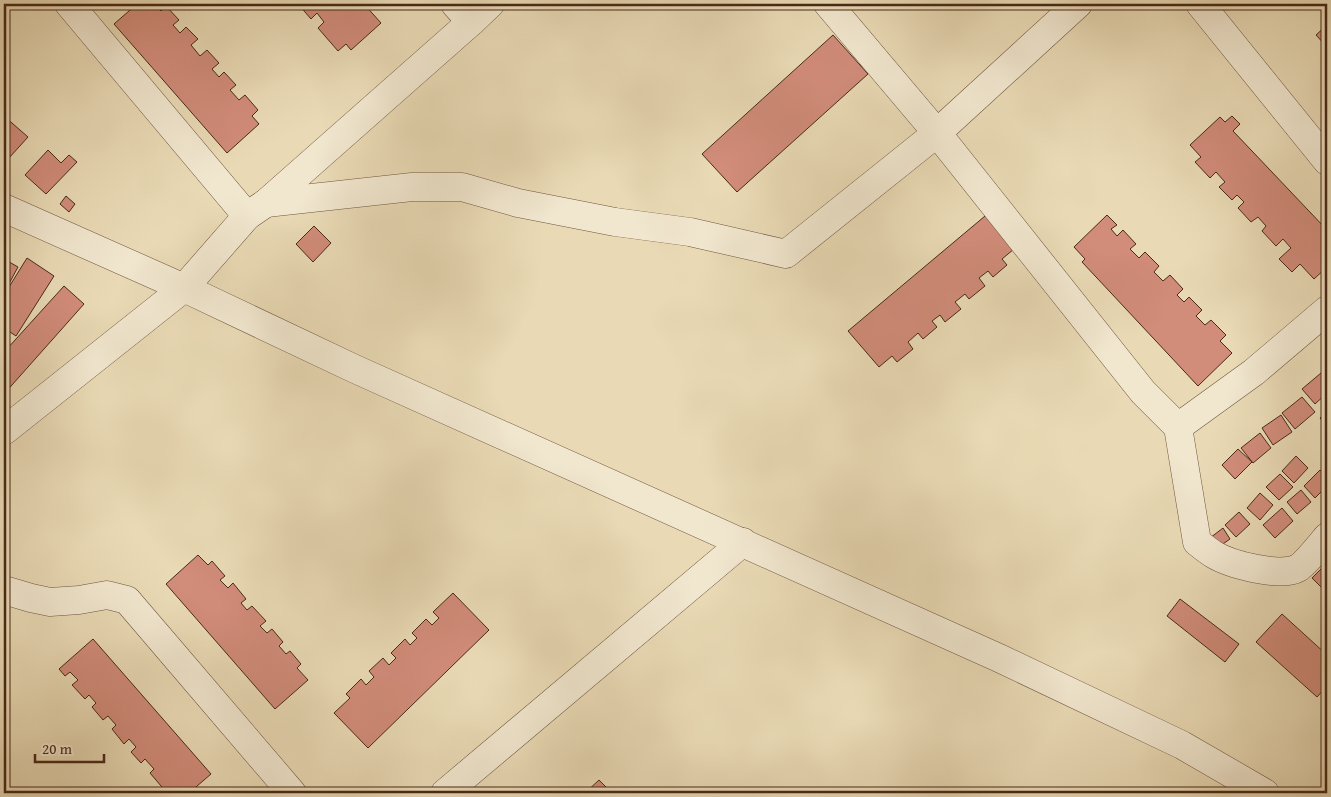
<svg xmlns="http://www.w3.org/2000/svg" width="1331" height="797" font-family="'Gentium Book Plus',serif">
<style>
.building{fill:#d18c7a;stroke:#492918}
.lines{fill:none;stroke-linecap:round;stroke-linejoin:round}
.minor-casing{stroke:#71553f;stroke-width:29}
.minor{stroke:#f1e7cf;stroke-width:28}
</style>
<rect width="100%" height="100%" fill="#e9dab5"/>
<filter id="stains"><feTurbulence type="fractalNoise" baseFrequency=".004" numOctaves="4"/><feColorMatrix values="0 0 0 0 .2 0 0 0 0 .09 0 0 0 0 .02 0 0 0 .5 -.17"/></filter>
<radialGradient id="worn" r=".72"><stop offset=".6" stop-color="#630" stop-opacity="0"/><stop offset="1" stop-color="#630" stop-opacity=".3"/></radialGradient>
<g class="building">
<polygon points="137,4 154,4 161,11 166,6 179,20 173,25 180,33 186,27 198,39 191,45 200,56 207,50 219,63 212,69 219,77 224,72 236,85 230,90 239,100 245,95 258,110 252,116 259,124 227,153 114,24"/>
<polygon points="300,4 364,4 381,23 351,50 346,44 338,51 318,28 324,22 317,13 311,19 299,5"/>
<polygon points="1327,25 1327,47 1316,35"/>
<polygon points="833,35 868,74 737,192 702,154"/>
<polygon points="4,116 28,137 9,158 4,153"/>
<polygon points="1232,116 1240,124 1233,131 1327,230 1327,267 1314,279 1300,264 1292,272 1279,259 1291,248 1283,239 1276,246 1262,231 1266,226 1258,217 1251,222 1238,208 1244,202 1237,195 1232,200 1219,187 1225,182 1216,172 1210,178 1195,162 1201,157 1190,145 1220,117 1225,122"/>
<polygon points="48,150 61,163 69,155 77,162 46,194 25,175"/>
<polygon points="66,196 75,204 69,212 60,204"/>
<polygon points="991,211 1020,244 1002,259 1007,265 993,277 988,271 979,278 985,286 969,299 965,294 955,302 961,309 945,322 940,315 932,321 937,327 923,339 918,333 908,342 913,349 897,362 892,356 879,367 848,331"/>
<polygon points="1107,215 1117,225 1111,229 1117,236 1123,230 1136,244 1130,249 1139,258 1145,252 1159,266 1154,272 1163,281 1170,275 1183,289 1177,295 1184,302 1189,297 1202,310 1196,316 1205,325 1211,320 1226,335 1220,341 1232,353 1198,386 1082,262 1085,259 1074,247"/>
<polygon points="314,226 331,243 313,262 296,244"/>
<polygon points="27,258 54,276 16,336 4,328 4,295"/>
<polygon points="4,259 18,267 4,293"/>
<polygon points="64,286 84,304 4,394 4,348 6,350"/>
<polygon points="1321,373 1327,380 1327,393 1315,404 1302,389"/>
<polygon points="1302,397 1315,412 1295,429 1282,413"/>
<polygon points="1327,411 1327,427 1320,418"/>
<polygon points="1281,415 1292,432 1273,445 1262,428"/>
<polygon points="1260,433 1271,448 1253,463 1241,448"/>
<polygon points="1238,449 1252,462 1235,479 1222,465"/>
<polygon points="1296,456 1308,468 1294,483 1282,471"/>
<polygon points="1320,470 1327,477 1327,486 1315,498 1304,486"/>
<polygon points="1280,474 1293,487 1279,500 1266,487"/>
<polygon points="1301,490 1311,502 1297,514 1287,502"/>
<polygon points="1260,493 1273,505 1260,520 1247,508"/>
<polygon points="1282,508 1293,521 1275,538 1263,525"/>
<polygon points="1239,512 1250,524 1236,537 1225,525"/>
<polygon points="1223,528 1230,539 1213,551 1206,541"/>
<polygon points="198,555 208,565 212,561 225,576 220,580 228,588 233,583 246,599 241,603 247,610 252,606 266,621 260,626 267,633 272,629 283,642 279,646 286,654 290,651 301,664 297,668 308,680 275,709 166,584"/>
<polygon points="1327,563 1327,593 1312,578"/>
<polygon points="453,593 489,630 368,748 334,713 350,698 346,694 361,679 366,685 374,677 369,671 383,658 389,665 396,658 391,653 405,639 410,645 417,638 412,633 426,619 432,625 439,618 433,612"/>
<polygon points="1180,599 1239,644 1225,662 1167,616"/>
<polygon points="1282,614 1327,655 1327,686 1317,697 1256,642"/>
<polygon points="93,639 211,774 189,793 174,793 173,791 167,793 150,773 154,769 145,759 141,763 131,752 136,747 129,739 124,744 112,729 116,725 108,716 103,720 92,707 96,703 89,695 85,699 72,685 78,680 70,672 65,676 59,669"/>
<polygon points="599,780 612,793 585,793"/>
</g>
<g class="lines">
<g class="minor-casing">
<g id="minor">
<polyline points="69,4 247,216"/>
<polyline points="455,4 471,22"/>
<path d="M 828,4 L 937,133 L 1143,392 L 1178,427 L 1197,542 C 1202,546 1207,550 1213,554 C 1229,564 1280,578 1298,568 C 1305,564 1321,544 1327,537"/>
<polyline points="1200,4 1327,161"/>
<polyline points="266,203 412,187 462,187 518,203 615,222 690,232 786,254 937,133 1078,4"/>
<polyline points="4,208 184,288 355,369 999,658 1182,745 1265,793"/>
<polyline points="1178,427 1254,372 1327,310"/>
<polyline points="4,431 184,288 247,216 266,203 471,22 490,4"/>
<polyline points="4,590 31,598 50,602 79,600 107,595 127,600 292,793"/>
<polyline points="445,793 743,542"/>
</g>
</g>
<use href="#minor" class="minor"/>
</g>
<rect width="1331" height="797" fill="none" stroke="#e9dab5" stroke-width="20"/>
<rect x="5" y="5" width="1321" height="787" fill="none" stroke="#492918" stroke-width="2.5"/>
<rect x="10" y="10" width="1311" height="777" fill="none" stroke="#492918"/>
<path d="M35 754v8h69v-8" fill="none" stroke="#492918" stroke-width="2.5"/>
<text x="42" y="754" font-size="15" fill="#492918" stroke="#f1e7cf" stroke-width="4" paint-order="stroke">20 m</text>
<rect width="100%" height="100%" filter="url(#stains)"/>
<rect width="100%" height="100%" fill="url(#worn)"/>
</svg>
